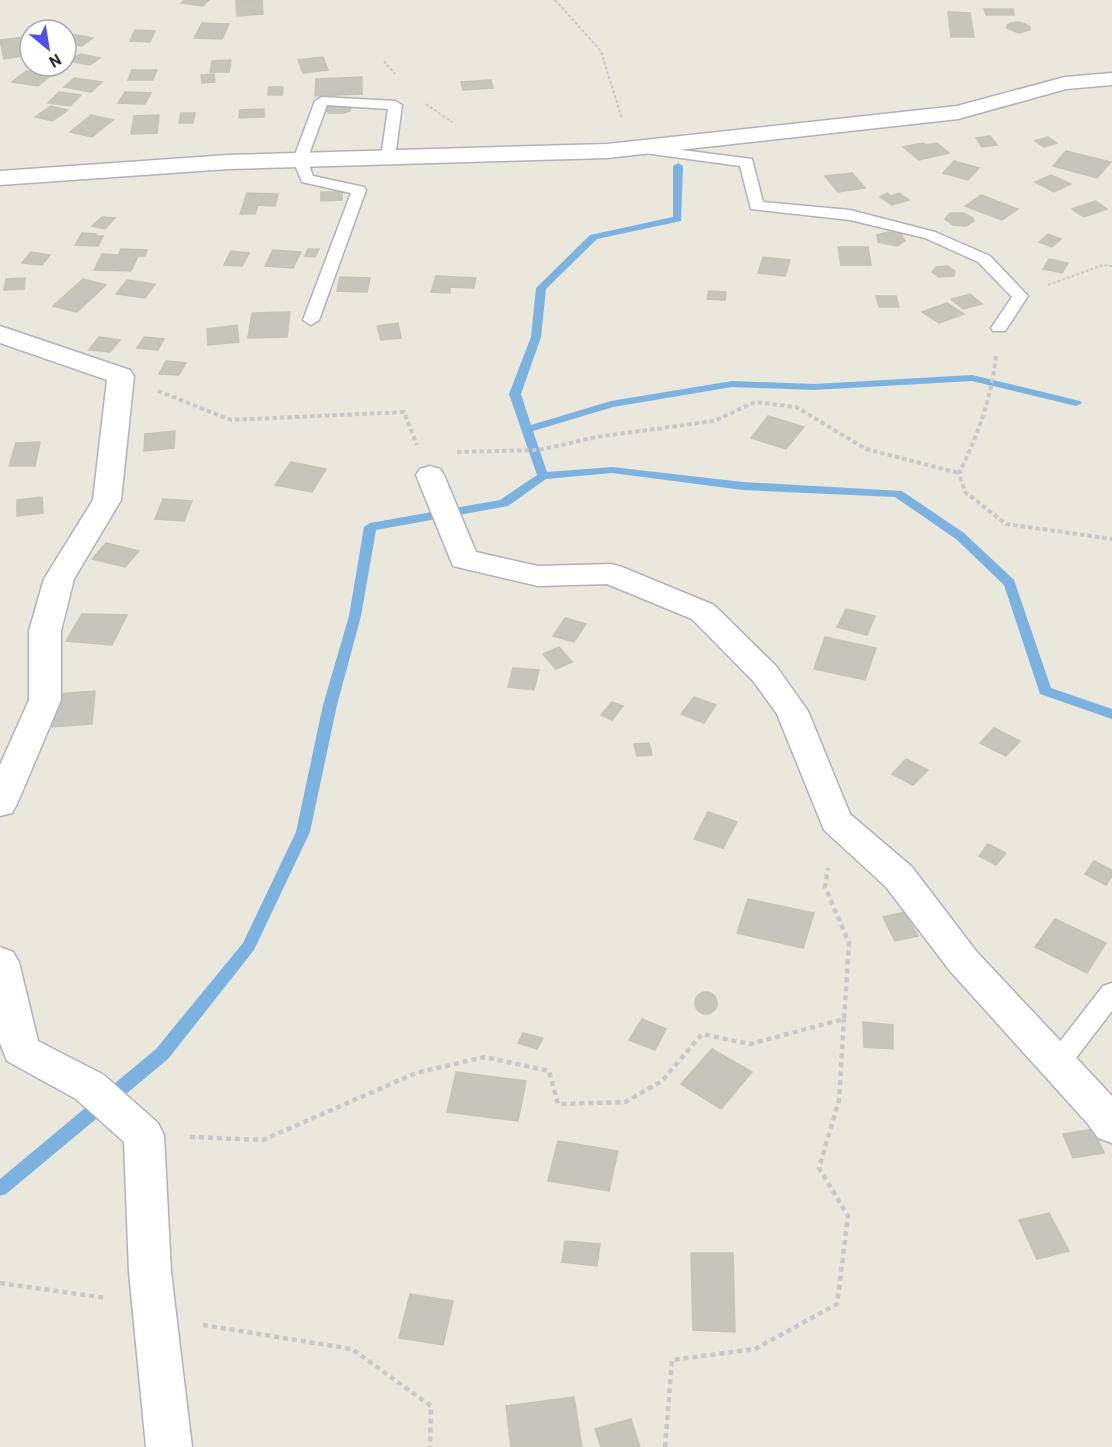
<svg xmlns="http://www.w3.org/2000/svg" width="1112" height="1447" font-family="Barlow,sans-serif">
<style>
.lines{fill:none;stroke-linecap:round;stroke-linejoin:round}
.stream{fill:#7cb2e0;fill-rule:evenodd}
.building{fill:#c6c5bc;stroke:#c5c3b7;stroke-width:1.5}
.service-casing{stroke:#b1b1bc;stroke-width:3}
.minor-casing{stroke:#b1b1bc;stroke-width:3}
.path-far2{stroke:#c8c8c8;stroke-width:2;stroke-dasharray:3 2;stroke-linecap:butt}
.path-far1{stroke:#c8c8c8;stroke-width:4;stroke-dasharray:4.5 3;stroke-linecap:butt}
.path{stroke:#c8c8c8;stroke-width:4.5;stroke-dasharray:5 4;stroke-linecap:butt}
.service{fill:#fff;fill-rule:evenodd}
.minor{fill:#fff;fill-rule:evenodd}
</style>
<rect width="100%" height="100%" fill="#eae7dd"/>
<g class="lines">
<polygon class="stream" points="678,163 683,166 681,221 597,239 546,289 541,337 521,394 531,425 611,401 732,381 814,384 972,375 1080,401 1082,403 1076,406 972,381 814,390 732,387 613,407 533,431 547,472 612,467 743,482 902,491 964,533 1014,580 1051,688 1112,709 1112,719 1040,694 1004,585 956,539 895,497 743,490 612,473 546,479 508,506 376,530 361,616 337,705 310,832 254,950 168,1059 6,1194 0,1196 0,1179 156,1049 243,943 296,832 323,705 349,616 364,527 370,523 500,500 537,475 509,394 531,337 536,288 590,235 673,217 673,166"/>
</g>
<g class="building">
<polygon points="185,0 209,0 203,6 181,3"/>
<polygon points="262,0 263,14 237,16 236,1"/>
<polygon points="984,9 1013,9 1014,15 986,15"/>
<polygon points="948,12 970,13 974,37 951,37"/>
<polygon points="1018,22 1025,24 1030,27 1030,30 1019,33 1007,28 1007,25 1011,23"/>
<polygon points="202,23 229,24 222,39 194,38"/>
<polygon points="135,30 155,31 150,42 130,41"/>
<polygon points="66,33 93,38 82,46 66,43"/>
<polygon points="25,37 30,55 4,59 0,40"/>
<polygon points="80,54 100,58 90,65 70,61"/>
<polygon points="323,57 328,70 303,73 298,60"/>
<polygon points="231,60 229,72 210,72 212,61"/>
<polygon points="38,66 62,66 54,73 33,70"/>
<polygon points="132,70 157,70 153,80 128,80"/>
<polygon points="26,71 51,75 38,86 12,82"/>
<polygon points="214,74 215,82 202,83 201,75"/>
<polygon points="362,77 362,94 315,96 316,79"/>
<polygon points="74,78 102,82 91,92 64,87"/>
<polygon points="491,80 493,88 463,90 461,82"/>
<polygon points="269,87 283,87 282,95 268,95"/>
<polygon points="59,92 81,95 70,106 48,103"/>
<polygon points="125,92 151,93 145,104 118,103"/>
<polygon points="333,104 348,104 351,107 350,111 344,113 329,113 326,110 327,106"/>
<polygon points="51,106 68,110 52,121 35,117"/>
<polygon points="264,109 264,117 239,118 240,110"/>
<polygon points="181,113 195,113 193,123 179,123"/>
<polygon points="91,115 113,120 92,137 70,132"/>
<polygon points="159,115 157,133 131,134 134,116"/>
<polygon points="990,136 997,145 982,147 976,138"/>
<polygon points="1048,137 1057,143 1044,147 1035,141"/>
<polygon points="923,143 926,145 937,143 949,153 919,160 903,147"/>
<polygon points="1066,151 1111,162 1097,178 1053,166"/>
<polygon points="954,161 979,168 968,180 943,173"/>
<polygon points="852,173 865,188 838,192 825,176"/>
<polygon points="1051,175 1071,184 1054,192 1035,182"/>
<polygon points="321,192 342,192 342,200 321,201"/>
<polygon points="247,193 278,194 275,206 258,205 255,214 240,214"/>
<polygon points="887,193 891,196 899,193 909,200 892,205 880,197"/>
<polygon points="981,195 1018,209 1002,220 965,206"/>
<polygon points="1095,201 1107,209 1084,217 1072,209"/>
<polygon points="950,213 963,213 973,218 974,221 966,226 953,225 945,219"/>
<polygon points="102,217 115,218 105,229 92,226"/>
<polygon points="888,232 901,234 905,241 897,246 878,242 877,235"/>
<polygon points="82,233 96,234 95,236 103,236 98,246 75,245"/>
<polygon points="1048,234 1061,239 1052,247 1039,242"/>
<polygon points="838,247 868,247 871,265 841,265"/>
<polygon points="121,249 147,250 145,256 138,256 131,271 94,270 102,254 118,255"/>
<polygon points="308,249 319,249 315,257 305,256"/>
<polygon points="273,250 301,252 293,268 265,266"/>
<polygon points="231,251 249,253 242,266 224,265"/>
<polygon points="31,252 50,255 42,265 22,263"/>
<polygon points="763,257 790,260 785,276 758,273"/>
<polygon points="1049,259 1068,263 1062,273 1043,269"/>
<polygon points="947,266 955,271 954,276 939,277 932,272 936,267"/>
<polygon points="436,276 476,278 474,288 450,287 450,293 431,292"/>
<polygon points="340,277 370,278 367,292 337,291"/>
<polygon points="25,278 24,289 4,290 6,279"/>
<polygon points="83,279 106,285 77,312 53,306"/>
<polygon points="127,280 155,284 145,298 116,294"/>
<polygon points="709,291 726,292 725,300 707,299"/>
<polygon points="970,294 982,304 963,309 951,299"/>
<polygon points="876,296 896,296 899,307 879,307"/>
<polygon points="947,303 964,314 939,323 922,312"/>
<polygon points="290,312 287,337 248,338 252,313"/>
<polygon points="398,323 401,338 381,340 377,326"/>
<polygon points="237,325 239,342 208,345 207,329"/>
<polygon points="99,337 120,340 110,352 89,350"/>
<polygon points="144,337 164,339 158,350 137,348"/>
<polygon points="166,361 186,363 179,375 159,374"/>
<polygon points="768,416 804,427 786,449 751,438"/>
<polygon points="175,431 174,448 144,451 145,434"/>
<polygon points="40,442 35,466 9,466 16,443"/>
<polygon points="291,462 326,469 312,492 275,485"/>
<polygon points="42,497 43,513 17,516 17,500"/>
<polygon points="163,499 192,501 184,521 155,519"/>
<polygon points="106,543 139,551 125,567 92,559"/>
<polygon points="846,609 875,616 867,635 837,627"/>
<polygon points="82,614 127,615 112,645 66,641"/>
<polygon points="565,618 586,624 574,642 553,636"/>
<polygon points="825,637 876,648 865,680 814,669"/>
<polygon points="559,647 572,662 556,669 543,654"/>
<polygon points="513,668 539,670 534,690 508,687"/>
<polygon points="95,691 92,724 50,727 55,694"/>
<polygon points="694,697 716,705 704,723 681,714"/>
<polygon points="612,702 623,706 612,720 601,715"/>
<polygon points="994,728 1020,741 1006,756 980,743"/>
<polygon points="649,743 652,755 637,756 634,744"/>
<polygon points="906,759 928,770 913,785 892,774"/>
<polygon points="708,812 737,822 723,848 694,839"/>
<polygon points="988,844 1006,853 996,865 979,856"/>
<polygon points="1094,861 1112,870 1112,876 1106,885 1085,874"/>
<polygon points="748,899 814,913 803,948 737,933"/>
<polygon points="904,912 918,936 895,941 883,917"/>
<polygon points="1055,919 1106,943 1087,973 1035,947"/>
<circle cx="706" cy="1003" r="11"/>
<polygon points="642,1019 666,1029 655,1050 629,1040"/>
<polygon points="863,1022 893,1025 893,1049 864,1047"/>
<polygon points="523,1033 543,1038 537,1049 518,1043"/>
<polygon points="712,1049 752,1072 721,1109 681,1084"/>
<polygon points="456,1072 526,1081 518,1121 447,1112"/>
<polygon points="1093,1129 1104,1153 1073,1158 1063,1134"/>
<polygon points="558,1141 618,1151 609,1191 548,1181"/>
<polygon points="1049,1213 1069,1251 1037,1259 1019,1220"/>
<polygon points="565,1241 600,1244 597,1266 562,1262"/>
<polygon points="691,1253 733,1253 735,1332 693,1330"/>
<polygon points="410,1294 453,1301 443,1345 399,1338"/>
<polygon points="574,1397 582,1447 511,1447 506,1406"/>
<polygon points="631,1419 640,1447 601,1447 595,1429"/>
</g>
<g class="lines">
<g class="service-casing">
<g id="service">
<polygon points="322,97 395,101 402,105 395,157 388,161 381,157 388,109 327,105 307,160 313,176 364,187 366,190 319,320 311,325 303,320 351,193 302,182 293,160 315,101"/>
<polygon points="635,144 752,159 763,202 850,210 935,232 990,256 1028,296 1005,331 993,331 991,328 1012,297 978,262 925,238 850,220 751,209 740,166 630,151 628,148 630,145"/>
<polygon points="1112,983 1112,1011 1066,1071 1057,1074 1048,1071 1045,1064 1048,1057 1103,986"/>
</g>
</g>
<g class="minor-casing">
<g id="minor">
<polygon points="1112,73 1112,85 1066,89 958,119 607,158 228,169 0,185 0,171 228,155 607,144 957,106 1065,77"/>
<polygon points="0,326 130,370 134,376 121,500 74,579 61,631 61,700 17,804 12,813 0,816 0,765 29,700 29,631 44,579 93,500 107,380 0,343"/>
<polygon points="430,466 440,469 444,475 476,552 538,566 611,564 622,567 714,605 776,666 808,711 850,814 912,867 976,951 1112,1096 1112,1143 1098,1138 1088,1124 950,971 886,887 824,830 777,714 754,682 692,619 607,584 538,586 453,566 416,475 420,469"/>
<polygon points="0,947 13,952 19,962 38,1041 104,1075 158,1123 164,1135 171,1272 192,1447 146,1447 129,1272 124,1142 76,1099 7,1061 0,1043"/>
</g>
</g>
<g class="path-far2">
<polyline points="555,0 601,51 622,119"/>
<polyline points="384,61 395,74"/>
<polyline points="426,104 452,122"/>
<polyline points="1048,285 1103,265 1112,266"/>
</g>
<g class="path-far1">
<path d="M 996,356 C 991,399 978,435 959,473 L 965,492 L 1006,524 L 1112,539"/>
<polyline points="158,391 231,420 404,412 417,445"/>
<polyline points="457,452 539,450 596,437 714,421 755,402 796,407 866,449 959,473"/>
</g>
<g class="path">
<polyline points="190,1137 263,1140 416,1073 485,1057 549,1071 558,1104 625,1102 662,1081 702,1034 750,1044 844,1019 849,943 825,887 828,868"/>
<polyline points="0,1283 106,1298"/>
<polyline points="203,1325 352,1349 431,1406 430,1447"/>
<polyline points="665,1447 672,1360 755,1349 837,1304 848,1216 819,1168 839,1100 844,1019"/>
</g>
<use href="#service" class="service"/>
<use href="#minor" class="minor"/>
</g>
<g transform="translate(48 48) rotate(150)"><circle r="28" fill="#ffffff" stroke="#aaaaaa" stroke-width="1.5"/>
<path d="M0-4.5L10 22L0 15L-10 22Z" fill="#5250e5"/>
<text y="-9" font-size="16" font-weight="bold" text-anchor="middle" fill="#2a2a2a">N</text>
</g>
</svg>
